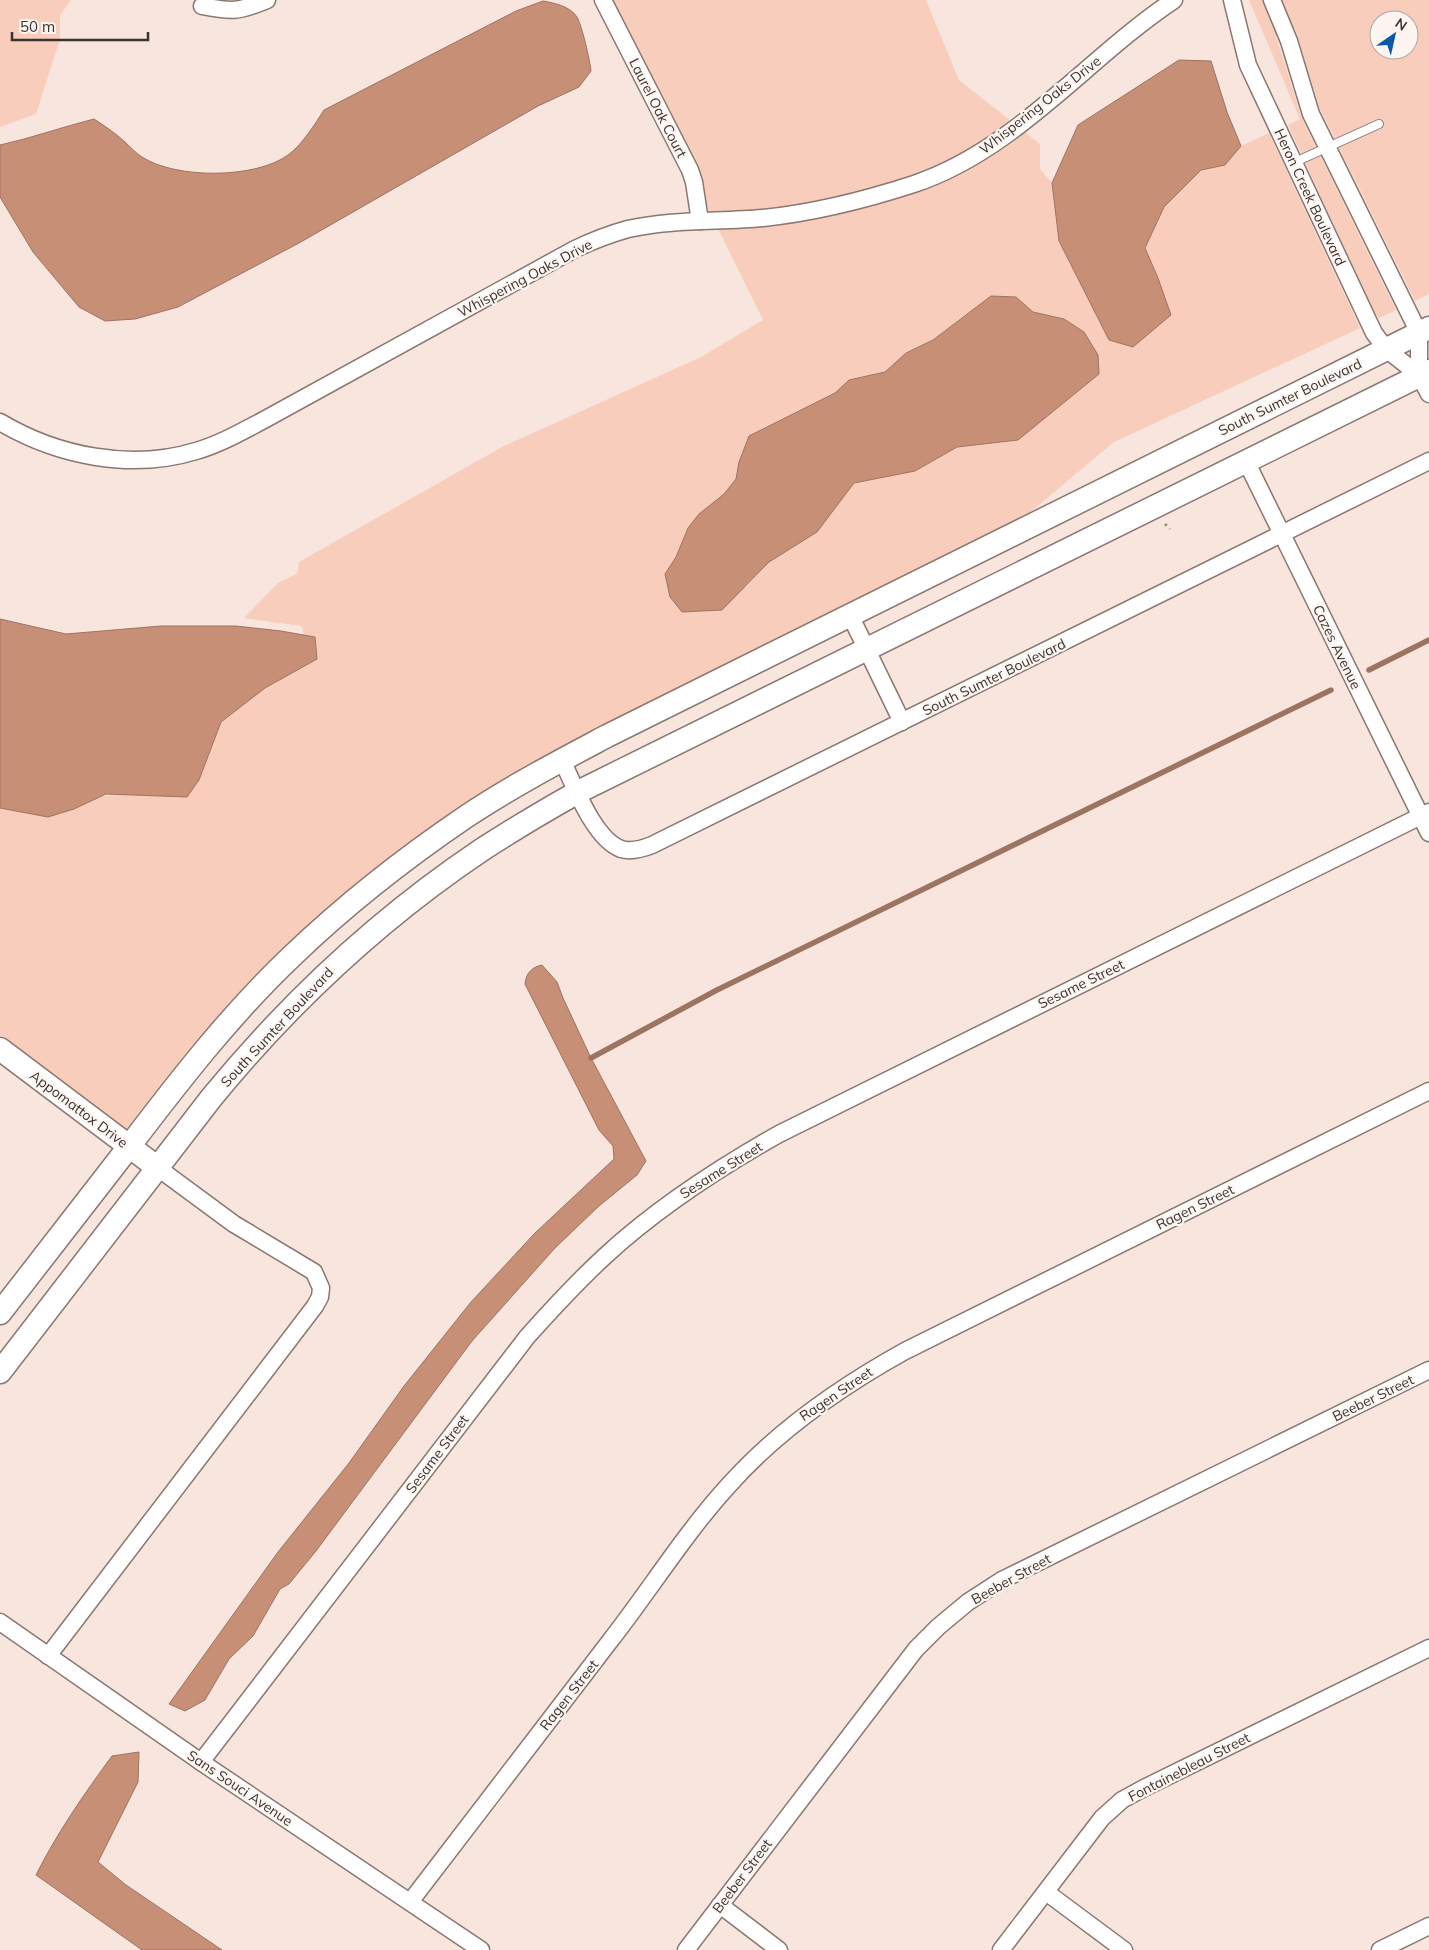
<svg xmlns="http://www.w3.org/2000/svg" width="1429" height="1950" font-family="Mulish,sans-serif">
<style>
.green{fill:#f8cdbc;fill-rule:evenodd}
.water{fill:#c88f77;stroke:#9d7361}
.lines{fill:none;stroke-linecap:round;stroke-linejoin:round}
.stream{stroke:#9d7361;stroke-width:5.5}
.lane-casing{stroke:#897770;stroke-width:10}
.street-casing{stroke:#897770;stroke-width:19}
.secondary-casing{stroke:#897770;stroke-width:25}
.path{stroke:#9b8e88;stroke-width:3;stroke-dasharray:2.5 4;stroke-linecap:butt}
.lane{stroke:#fff;stroke-width:8}
.street{stroke:#fff;stroke-width:16}
.secondary{stroke:#fff;stroke-width:22}
.labels{text-anchor:middle;stroke-width:4.5;stroke-linejoin:round;paint-order:stroke}
.street-label{font-size:14px;fill:#3a332f;stroke:#fdf5f1}
</style>
<rect width="100%" height="100%" fill="#f8e5dd"/>
<g class="green">
<polygon points="0,0 71,0 60,15 60,39 36,114 0,127"/>
<path d="M 606,0 L 926,0 L 959,80 L 1040,144 L 1040,169 L 1052,183 L 1057,227 L 1158,278 L 1145,248 L 1164,207 L 1201,169 L 1225,165 L 1241,146 L 1269,133 L 1360,328 L 1114,442 L 1021,520 L 399,853 L 127,1133 L 0,1035 L 0,790 L 96,797 L 172,790 L 199,741 L 306,645 L 302,626 L 244,618 L 278,583 L 297,574 L 299,562 L 502,447 L 701,357 L 763,320 ZM 982,303 L 1025,305 L 1033,312 L 1064,319 L 1018,440 L 957,447 L 915,471 L 854,483 L 817,532 L 769,562 L 746,587 L 665,574 L 676,557 L 688,528 L 699,514 L 724,494 L 736,479 L 849,380 L 885,372 L 905,353 L 933,340 Z"/>
<path d="M 1249,0 L 1429,0 L 1429,294 L 1415,301 L 1320,109 L 1295,28 L 1276,36 L 1302,119 L 1396,310 L 1379,318 L 1374,312 L 1288,125 L 1300,119 ZM 1379,20 L 1409,20 L 1409,50 L 1379,50 Z"/>
</g>
<g class="water">
<path d="M 543,1 C 554,3 570,6 577,17 C 582,26 590,60 591,71 L 579,87 L 538,106 L 299,243 L 178,307 L 135,319 L 105,321 L 79,307 L 33,252 L 0,197 L 0,145 C 32,138 62,127 94,119 C 105,126 115,133 125,142 C 130,147 136,153 142,157 C 176,179 255,179 288,155 C 302,145 315,124 324,110 L 516,11 Z"/>
<polygon points="1179,60 1211,61 1227,112 1241,146 1225,165 1201,170 1164,207 1145,248 1158,278 1171,315 1133,347 1109,340 1059,241 1052,183 1078,125"/>
<polygon points="991,296 1016,297 1033,312 1064,319 1084,332 1098,355 1099,374 1018,440 957,447 915,471 854,483 817,532 769,562 722,610 682,612 670,597 665,574 676,557 688,528 699,514 724,494 736,479 739,462 749,436 835,393 849,380 885,372 906,353 933,340"/>
<polygon points="0,619 66,634 161,626 236,626 281,631 315,637 317,659 265,688 221,722 199,780 187,797 106,794 74,809 48,817 0,808"/>
<path d="M 542,965 L 557,982 L 563,998 L 591,1058 L 646,1161 L 637,1175 L 599,1206 L 555,1248 L 472,1341 L 316,1551 L 289,1584 L 280,1589 L 253,1636 L 229,1659 L 205,1700 L 185,1711 L 169,1704 L 278,1552 L 349,1463 L 404,1386 L 471,1302 L 535,1233 L 614,1159 L 613,1146 L 599,1130 L 525,984 C 526,973 532,967 542,965 Z"/>
<path d="M 139,1752 L 138,1782 L 98,1862 L 126,1885 L 222,1950 L 142,1950 L 36,1875 C 57,1833 84,1794 112,1756 Z"/>
</g>
<g class="lines">
<g class="stream">
<polyline points="1369,670 1429,640"/>
<polyline points="591,1058 717,990 1331,690"/>
</g>
<g class="lane-casing">
<polyline id="lane" points="1295,162 1379,124"/>
</g>
<g class="street-casing">
<g id="street">
<polyline points="603,0 690,170 694,182 700,221"/>
<polyline points="1232,0 1248,65 1374,333 1386,349 1419,375 1429,394"/>
<polyline points="1272,0 1289,41 1311,114 1419,333 1419,375"/>
<path d="M 202,6 C 232,12 238,12 267,0"/>
<path d="M 0,422 C 57,456 131,471 196,451 C 220,444 241,432 262,421 L 575,249 C 592,241 610,234 628,229 C 672,219 718,222 763,218 C 811,213 868,199 914,184 C 1016,150 1087,58 1174,0"/>
<polyline points="1246,461 1429,833"/>
<polyline points="850,615 902,722"/>
<path d="M 562,760 C 574,785 594,839 621,849 C 631,852 642,849 652,845 L 1429,461"/>
<polyline points="0,1622 201,1762 481,1950"/>
<polyline points="48,1656 315,1306 320,1297 321,1288 314,1272 234,1224 158,1168"/>
<path d="M 201,1762 L 527,1337 C 552,1309 577,1282 604,1257 C 657,1208 717,1169 779,1134 L 1429,812"/>
<polyline points="1046,1892 1124,1950"/>
<path d="M 410,1902 C 476,1815 543,1728 610,1641 C 650,1590 685,1533 729,1485 C 779,1429 840,1387 905,1351 L 1429,1091"/>
<polyline points="720,1905 779,1950"/>
<polyline points="686,1950 916,1649 938,1627 968,1602 1002,1580 1429,1370"/>
<polyline points="1001,1950 1102,1818 1122,1800 1144,1788 1429,1648"/>
<polyline points="1380,1950 1429,1926"/>
</g>
</g>
<g class="secondary-casing">
<g id="secondary">
<polyline points="0,1049 158,1168"/>
<path d="M 0,1313 C 43,1258 85,1203 128,1148 C 179,1081 230,1015 291,957 C 345,905 405,858 467,816 C 512,786 560,761 607,736 L 1429,328"/>
<path d="M 0,1372 L 212,1097 C 290,1002 380,918 483,849 C 514,829 546,810 578,792 L 1429,371"/>
</g>
</g>
<polyline class="path" points="1165,524 1170,529"/>
<use href="#lane" class="lane"/>
<use href="#street" class="street"/>
<use href="#secondary" class="secondary"/>
</g>
<g class="labels">
<g class="street-label">
<text transform="translate(1040 105) rotate(-38)" y="5">Whispering Oaks Drive</text>
<text transform="translate(658 108) rotate(63)" y="5">Laurel Oak Court</text>
<text transform="translate(1310 197) rotate(65)" y="5">Heron Creek Boulevard</text>
<text transform="translate(525 278) rotate(-28)" y="5">Whispering Oaks Drive</text>
<text transform="translate(1290 397) rotate(-26)" y="5">South Sumter Boulevard</text>
<text transform="translate(1337 647) rotate(64)" y="5">Cazes Avenue</text>
<text transform="translate(994 677) rotate(-26)" y="5">South Sumter Boulevard</text>
<text transform="translate(1081 984) rotate(-26)" y="5">Sesame Street</text>
<text transform="translate(277 1027) rotate(-47)" y="5">South Sumter Boulevard</text>
<text transform="translate(79 1109) rotate(37)" y="5">Appomattox Drive</text>
<text transform="translate(721 1170) rotate(-32)" y="5">Sesame Street</text>
<text transform="translate(1195 1207) rotate(-26)" y="5">Ragen Street</text>
<text transform="translate(836 1394) rotate(-34)" y="5">Ragen Street</text>
<text transform="translate(1373 1398) rotate(-26)" y="5">Beeber Street</text>
<text transform="translate(437 1454) rotate(-53)" y="5">Sesame Street</text>
<text transform="translate(1011 1579) rotate(-29)" y="5">Beeber Street</text>
<text transform="translate(569 1695) rotate(-52)" y="5">Ragen Street</text>
<text transform="translate(1189 1767) rotate(-27)" y="5">Fontainebleau Street</text>
<text transform="translate(240 1788) rotate(34)" y="5">Sans Souci Avenue</text>
<text transform="translate(742 1876) rotate(-53)" y="5">Beeber Street</text>
</g>
</g>
<g transform="translate(1394 35) rotate(34)"><circle r="24" fill="#fdf5f1" stroke="#afa7a3"/>
<path d="M0-4L9 19L0 12L-9 19Z" fill="#095aa9"/>
<text y="-8" font-size="14" font-weight="bold" text-anchor="middle" fill="#3a332f">N</text>
</g>
<path d="M12 32v8h136v-8" fill="none" stroke="#3a332f" stroke-width="2.5"/>
<text x="20" y="32" font-size="15" fill="#3a332f" stroke="#fdf5f1" stroke-width="4" paint-order="stroke">50 m</text>
</svg>
